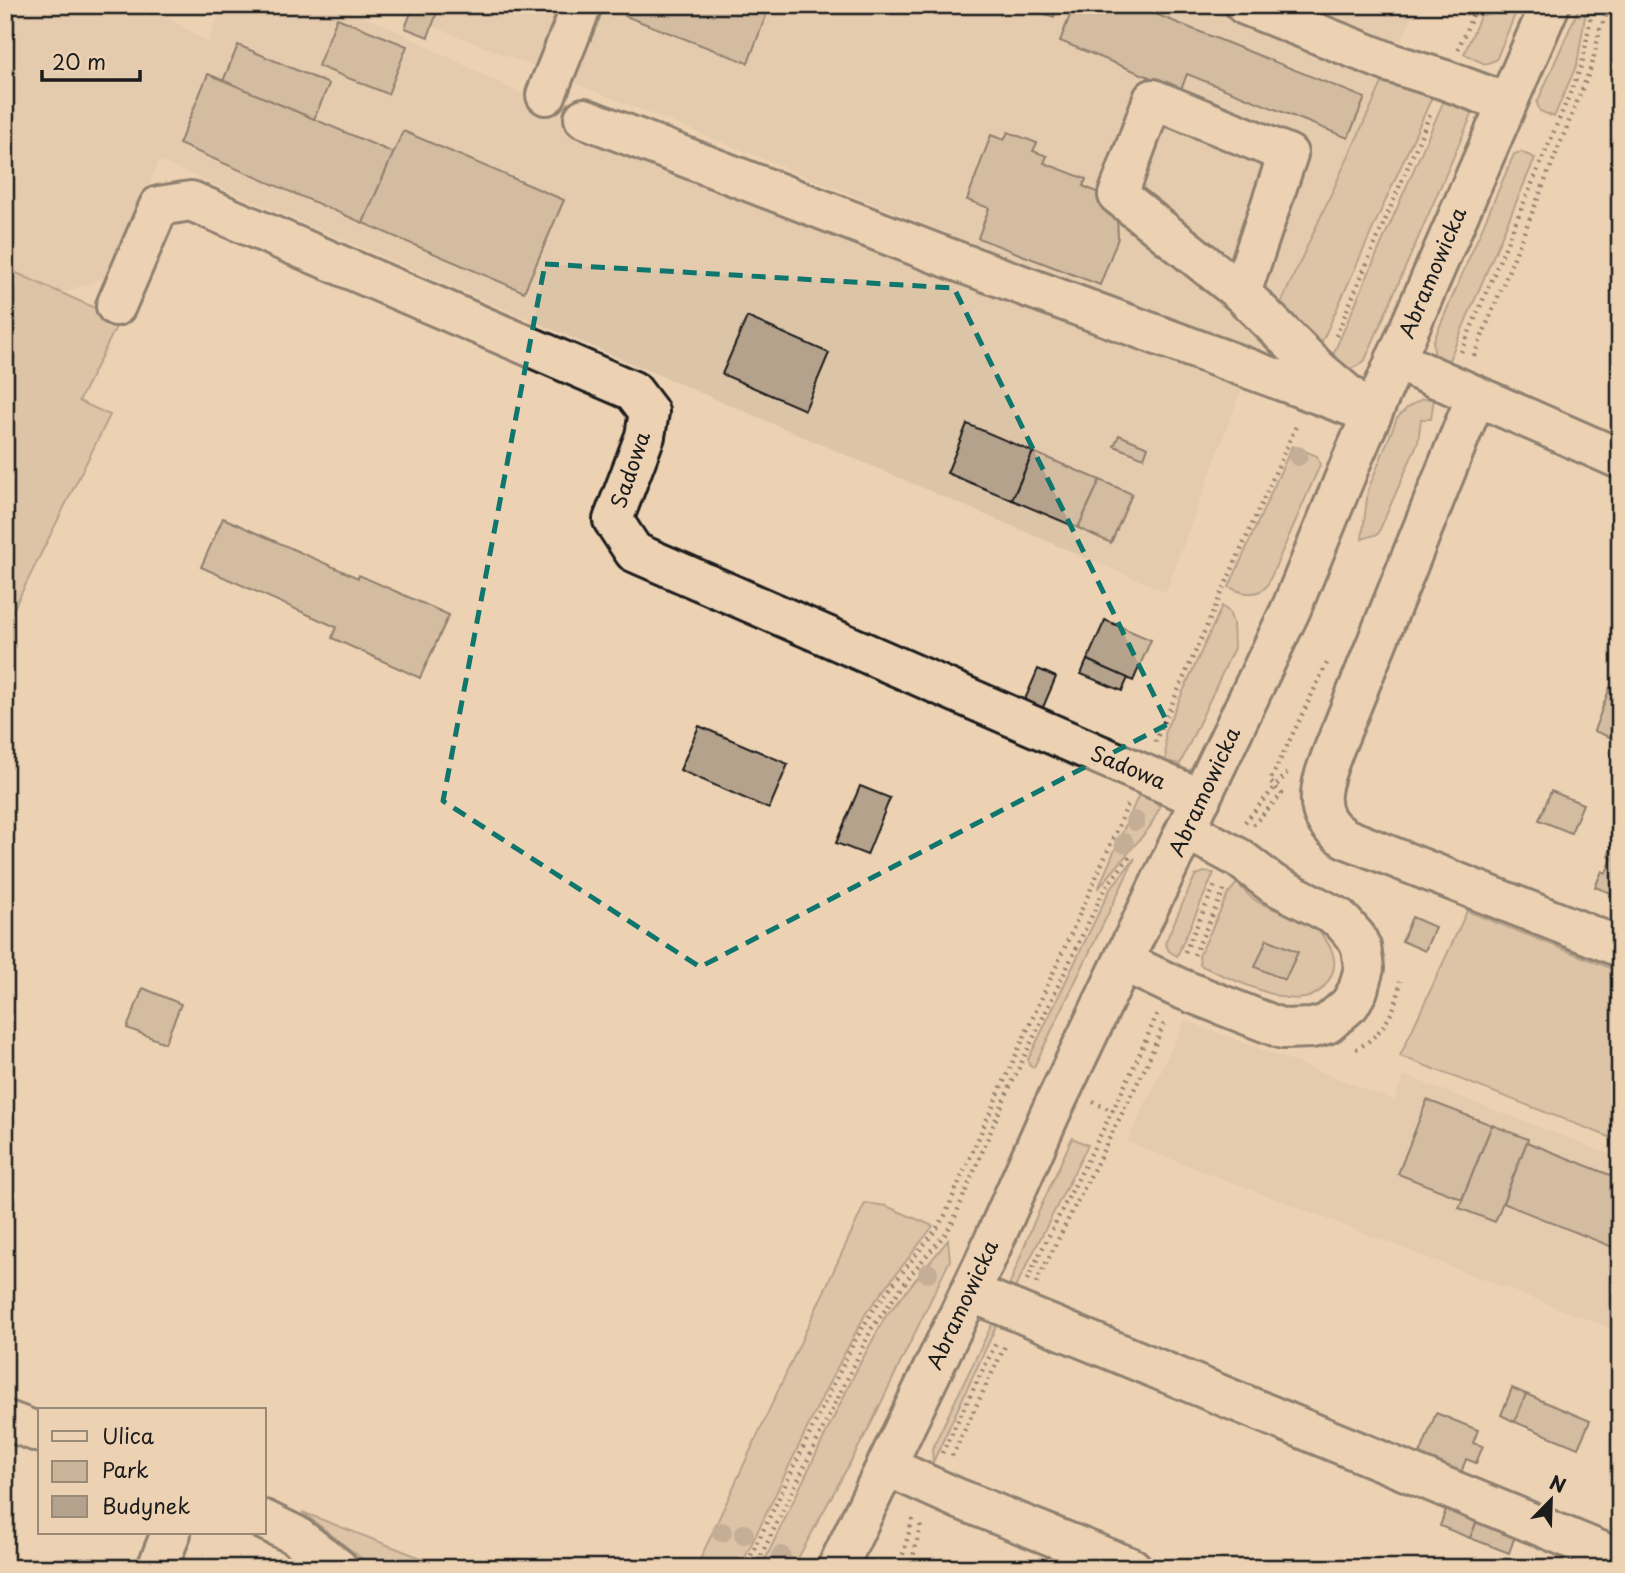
<svg xmlns="http://www.w3.org/2000/svg" width="1625" height="1573" font-family="'Playpen Sans',sans-serif">
<style>
.built{fill:#dcc4a7}
.green{fill:#cab49a;stroke:#73685b;stroke-width:2}
.building{fill:#b5a28c;stroke:#1c1c1c;stroke-width:2}
.lines{fill:none;stroke-linecap:round;stroke-linejoin:round}
.minor-casing{stroke:#1c1c1c;stroke-width:44}
.major-casing{stroke:#1c1c1c;stroke-width:44}
.path{stroke:#1c1c1c;stroke-width:4.5;stroke-dasharray:2 5;stroke-linecap:butt}
.minor{stroke:#ecd2b3;stroke-width:38}
.major{stroke:#ecd2b3;stroke-width:38}
.tree{fill:#928372}
.marked{fill:none;stroke:#0f766e;stroke-width:5;stroke-dasharray:14 9;stroke-linejoin:round}
.labels{text-anchor:middle;stroke-width:6;stroke-linejoin:round;paint-order:stroke}
.street-label{font-size:21px;fill:#1c1c1c;stroke:#ecd2b3}
</style>
<rect width="100%" height="100%" fill="#ecd2b3"/>
<filter id="ink" filterUnits="userSpaceOnUse"><feTurbulence type="fractalNoise" baseFrequency=".0143" numOctaves="2"/><feDisplacementMap in="SourceGraphic" scale="14" xChannelSelector="R" yChannelSelector="G"/><feConvolveMatrix kernelMatrix="1 2 1 2 8 2 1 2 1" color-interpolation-filters="sRGB"/></filter>
<g filter="url(#ink)">
<g class="built">
<polygon points="5,5 147,5 208,42 223,5 333,5 387,26 616,141 1242,388 1166,592 159,161 112,275 63,293 5,268"/>
<polygon points="380,5 1418,5 1257,358"/>
<polygon points="1185,1020 1394,1100 1404,1075 1620,1158 1620,1332 1127,1142"/>
</g>
<g class="green">
<polygon points="1485,5 1519,5 1496,60 1485,64 1464,54"/>
<polygon points="1580,5 1587,5 1577,64 1554,117 1540,111 1537,103"/>
<polygon points="1388,70 1437,86 1317,353 1277,312"/>
<path d="M 1448,91 L 1476,105 L 1365,360 C 1353,372 1344,370 1329,364 Z"/>
<polygon points="1521,152 1535,158 1444,372 1435,359 1433,342 1514,154"/>
<polygon points="5,268 120,319 79,401 110,415 5,626"/>
<polygon points="1434,398 1431,419 1421,419 1418,442 1378,534 1362,539 1368,490 1397,418 1407,408 1422,399"/>
<path d="M 1292,446 L 1317,456 L 1320,465 L 1267,586 C 1257,597 1241,593 1229,587 Z"/>
<polygon points="1222,606 1229,612 1233,623 1234,648 1180,764 1166,761 1165,731"/>
<polygon points="1142,787 1160,807 1150,827 1098,889"/>
<polygon points="1135,858 1034,1067 1029,1065 1028,1060 1110,889"/>
<polygon points="1204,872 1214,873 1177,956 1169,951 1165,943 1195,876"/>
<path d="M 1237,883 C 1242,888 1247,894 1252,898 C 1269,912 1305,915 1319,931 C 1329,943 1339,958 1332,974 C 1314,1013 1279,997 1249,986 C 1232,979 1216,973 1200,965 L 1199,956 L 1228,894 Z"/>
<polygon points="1467,911 1620,972 1620,1141 1400,1056"/>
<polygon points="1072,1138 1088,1145 1010,1298 1007,1291 1034,1222"/>
<polygon points="865,1203 886,1206 933,1226 866,1313 829,1383 740,1568 696,1568"/>
<polygon points="948,1240 950,1260 870,1426 796,1562 792,1568 761,1568 857,1369 885,1317"/>
<polygon points="1001,1316 933,1462 932,1449 995,1318"/>
<polygon points="302,1512 447,1568 374,1568"/>
</g>
<g class="building">
<polygon points="414,5 440,5 428,37 405,28"/>
<polygon points="629,5 770,5 748,63 625,16"/>
<polygon points="1019,5 1058,5 1054,17"/>
<polygon points="1074,5 1133,5 1365,98 1348,138 1187,74 1181,90 1060,41"/>
<polygon points="337,18 407,46 388,94 318,66"/>
<polygon points="238,45 329,84 314,119 223,81"/>
<polygon points="208,74 394,153 363,223 179,144"/>
<polygon points="403,131 564,200 524,292 363,223"/>
<polygon points="1008,132 1037,143 1033,151 1047,156 1044,163 1086,179 1083,186 1099,193 1110,204 1117,216 1118,238 1100,285 978,238 989,208 967,200 991,135 1004,140"/>
<polygon points="747,317 829,353 805,410 722,374"/>
<polygon points="967,424 1033,452 1012,500 947,473"/>
<polygon points="1119,435 1148,447 1144,458 1114,446"/>
<polygon points="1033,452 1100,480 1078,528 1012,500"/>
<polygon points="1100,480 1132,494 1111,543 1078,528"/>
<polygon points="223,518 358,578 359,575 449,615 420,678 332,638 336,627 201,567"/>
<polygon points="1105,620 1151,640 1133,681 1087,660"/>
<polygon points="1087,660 1128,678 1122,691 1081,674"/>
<polygon points="1038,669 1056,677 1038,719 1020,711"/>
<polygon points="1610,687 1620,691 1620,741 1594,731"/>
<polygon points="699,726 788,764 769,809 680,770"/>
<polygon points="860,786 890,798 867,855 836,843"/>
<polygon points="1551,791 1583,804 1571,833 1539,820"/>
<polygon points="1615,839 1620,841 1620,900 1610,896 1611,893 1595,887 1602,871 1606,873 1612,858 1608,856"/>
<polygon points="1412,917 1435,927 1425,951 1402,941"/>
<polygon points="1267,939 1298,952 1285,980 1255,967"/>
<polygon points="143,988 181,1004 165,1043 127,1028"/>
<polygon points="1427,1100 1492,1125 1462,1199 1398,1174"/>
<polygon points="1492,1125 1528,1139 1495,1222 1459,1208"/>
<polygon points="1527,1142 1620,1179 1620,1250 1503,1203"/>
<polygon points="1512,1388 1526,1394 1515,1422 1501,1415"/>
<polygon points="1526,1394 1590,1421 1578,1448 1515,1422"/>
<polygon points="1436,1413 1478,1430 1473,1443 1483,1446 1476,1463 1466,1459 1460,1476 1418,1460"/>
<polygon points="1447,1507 1478,1520 1470,1538 1440,1526"/>
<polygon points="1477,1521 1515,1536 1509,1553 1470,1538"/>
</g>
<g class="lines">
<g class="minor-casing">
<g id="minor">
<polyline points="1245,5 1391,63 1445,80 1507,103"/>
<polyline points="546,95 582,5"/>
<polygon points="1153,99 1288,154 1241,293 1118,195"/>
<polyline points="584,118 940,255 1372,414"/>
<polyline points="1241,293 1320,371 1351,397"/>
<polyline points="116,306 159,206 191,201 633,391 649,412 645,436 613,520 634,552 1201,799"/>
<polyline points="1395,360 1620,459"/>
<path d="M 1476,396 L 1334,749 C 1321,783 1308,815 1345,838 L 1620,947"/>
<polyline points="1124,962 1179,988 1283,1029 1312,1028 1327,1024 1350,1004 1358,990 1364,968 1361,947 1356,937 1339,918 1273,884 1239,858 1187,830"/>
<polyline points="970,1292 1620,1559"/>
<polyline points="5,1420 40,1433"/>
<polyline points="886,1466 959,1499 1132,1568"/>
<polyline points="264,1520 295,1535 338,1568"/>
<polyline points="157,1568 171,1533"/>
</g>
</g>
<g class="major-casing">
<polyline id="major" points="837,1568 984,1263 1050,1114 1291,609 1352,460 1550,5"/>
</g>
<g class="path">
<polyline points="1458,49 1477,5"/>
<polyline points="1336,336 1431,112"/>
<polyline points="1461,352 1582,65 1593,5"/>
<polyline points="1474,356 1592,65 1600,29 1611,5"/>
<polyline points="1155,742 1297,424"/>
<polyline points="1245,822 1287,773"/>
<polyline points="1253,825 1282,794 1270,781 1327,663"/>
<polyline points="1185,952 1216,883"/>
<polyline points="1194,955 1224,890"/>
<path d="M 1356,1049 C 1380,1038 1399,1008 1400,981"/>
<polyline points="1093,1102 1113,1111"/>
<path d="M 1027,1280 C 1070,1191 1119,1105 1157,1014"/>
<polyline points="1036,1283 1146,1066 1165,1021"/>
<polyline points="942,1453 997,1341"/>
<polyline points="952,1456 1006,1344"/>
<path d="M 745,1568 L 853,1344 L 873,1310 L 937,1228 L 945,1215 C 1004,1077 1069,942 1128,804"/>
<polyline points="755,1568 872,1328 915,1269 947,1232 954,1219 1006,1095 1105,888 1132,854"/>
<polyline points="899,1568 913,1518"/>
<polyline points="910,1568 922,1521"/>
</g>
<use href="#minor" class="minor"/>
<use href="#major" class="major"/>
</g>
<g class="tree">
<circle cx="1298" cy="456" r="10"/>
<circle cx="1135" cy="821" r="10"/>
<circle cx="1124" cy="843" r="10"/>
<circle cx="928" cy="1273" r="10"/>
<circle cx="722" cy="1532" r="10"/>
<circle cx="744" cy="1534" r="10"/>
<circle cx="781" cy="1556" r="10"/>
</g>
</g>
<path d="M0 0H1625V1573H0ZM 545,264 L 954,288 L 1168,724 L 700,967 L 443,801 Z" fill="#ecd2b3" fill-opacity=".55" fill-rule="evenodd"/>
<path class="marked" d="M 545,264 L 954,288 L 1168,724 L 700,967 L 443,801 Z"/>
<g class="labels">
<g class="street-label">
<text transform="translate(1433 273) rotate(-67)" y="7">Abramowicka</text>
<text transform="translate(631 470) rotate(-71)" y="7">Sadowa</text>
<text transform="translate(1128 768) rotate(23)" y="7">Sadowa</text>
<text transform="translate(1205 792) rotate(-65)" y="7">Abramowicka</text>
<text transform="translate(963 1305) rotate(-65)" y="7">Abramowicka</text>
</g>
</g>
<rect width="1625" height="1573" fill="none" stroke="#ecd2b3" stroke-width="28"/>
<rect x="14" y="14" width="1597" height="1545" fill="none" stroke="#1c1c1c" stroke-width="2.5" filter="url(#ink)"/>
<rect x="38" y="1408" width="228" height="126" fill="#ecd2b3" stroke="#998977" stroke-width="2"/>
<rect x="52" y="1431" width="35" height="10" fill="#ecd2b3" stroke="#998977" stroke-width="2"/>
<text x="102" y="1444" font-size="21" fill="#1c1c1c">Ulica</text>
<rect x="52" y="1461" width="35" height="21" fill="#cab49a" stroke="#998977" stroke-width="2"/>
<text x="102" y="1478" font-size="21" fill="#1c1c1c">Park</text>
<rect x="52" y="1496" width="35" height="21" fill="#b5a28c" stroke="#998977" stroke-width="2"/>
<text x="102" y="1514" font-size="21" fill="#1c1c1c">Budynek</text>
<g transform="translate(1551 1500) rotate(23)" stroke="#ecd2b3" stroke-width="5" paint-order="stroke">
<path d="M0-5L12 26L0 18L-12 26Z" fill="#1c1c1c"/>
<text y="-10" font-size="19" font-weight="bold" text-anchor="middle" fill="#1c1c1c">N</text>
</g>
<path d="M42 70v10h98v-10" fill="none" stroke="#1c1c1c" stroke-width="3.5"/>
<text x="52" y="70" font-size="21" fill="#1c1c1c" stroke="#ecd2b3" stroke-width="5" paint-order="stroke">20 m</text>
</svg>
